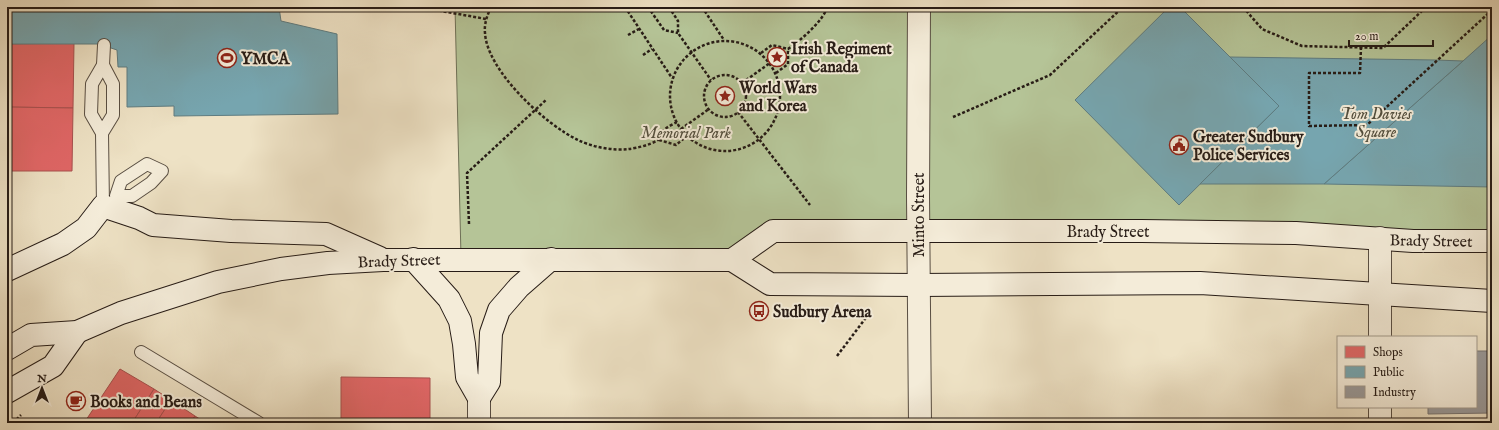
<svg xmlns="http://www.w3.org/2000/svg" width="1499" height="430" font-family="'IM FELL English',serif">
<style>
.green{fill:#b5c497;stroke:#6e7056}
.shops{fill:#e06666;stroke:#a8504e}
.public{fill:#76a5af;stroke:#5e7c81}
.industry{fill:#999;stroke:#777472}
.lines{fill:none;stroke-linecap:round;stroke-linejoin:round}
.service-casing{stroke:#594e42;stroke-width:14}
.minor-casing{stroke:#594e42;stroke-width:24}
.tertiary-casing{stroke:#594e42;stroke-width:24}
.secondary-casing{stroke:#271c16;stroke-width:24}
.path{stroke:#271c16;stroke-width:2.5;stroke-dasharray:3 2;stroke-linecap:butt}
.service{stroke:#f4ecd9;stroke-width:12}
.minor{stroke:#f4ecd9;stroke-width:22}
.tertiary{stroke:#f4ecd9;stroke-width:22}
.secondary{stroke:#f4ecd9;stroke-width:22}
.labels{text-anchor:middle;stroke-width:4;stroke-linejoin:round;paint-order:stroke}
.poi-label{font-size:16px;font-weight:bold;fill:#271c16;stroke:#f4ecd9;text-anchor:start}
.park-label{font-size:16px;font-style:italic;fill:#524e3d;stroke:#f4ecd9}
.street-label{font-size:16px;fill:#271c16;stroke:#f4ecd9}
</style>
<rect width="100%" height="100%" fill="#eee2c5"/>
<filter id="stains"><feTurbulence type="fractalNoise" baseFrequency=".005" numOctaves="4"/><feColorMatrix values="0 0 0 0 .2 0 0 0 0 .09 0 0 0 0 .02 0 0 0 .5 -.17"/></filter>
<radialGradient id="worn" r=".72"><stop offset=".6" stop-color="#630" stop-opacity="0"/><stop offset="1" stop-color="#630" stop-opacity=".3"/></radialGradient>
<polygon class="green" points="455,7 1492,7 1492,239 773,228 731,257 461,257"/>
<g class="shops">
<polygon points="74,43 73,108 7,107 7,44"/>
<polygon points="7,107 73,108 72,171 7,171"/>
<polygon points="120,369 154,389 132,423 84,423"/>
<polygon points="341,377 430,378 430,423 341,423"/>
<polygon points="154,389 171,400 156,423 132,423"/>
<polygon points="171,400 195,416 190,423 156,423"/>
<polygon points="195,416 206,423 190,423"/>
</g>
<g class="public">
<polygon points="7,7 279,7 281,21 337,34 338,114 174,116 174,106 127,107 127,67 118,67 117,50 99,44 7,44"/>
<polygon points="1169,7 1180,7 1279,106 1179,205 1075,100"/>
<polygon points="1492,35 1492,187 1324,184 1463,61"/>
<polygon points="1230,57 1436,60 1463,61 1324,184 1200,184 1279,106"/>
<rect x="1427" y="419" width="65" height="4"/>
</g>
<polygon class="industry" points="1476,351 1492,351 1492,413 1428,414 1428,407 1476,407"/>
<g class="lines">
<g class="service-casing">
<g id="service">
<polygon points="103,65 113,84 113,115 102,133 91,114 92,84"/>
<polyline points="103,65 104,45"/>
<polyline points="102,133 103,206"/>
<polygon points="147,164 162,171 151,183 132,196 116,196 121,181"/>
<polyline points="141,352 259,423"/>
</g>
</g>
<g class="minor-casing">
<g id="minor">
<polyline points="919,7 918,196 920,423"/>
<polyline points="1380,238 1380,337"/>
<polyline points="1380,407 1380,423"/>
</g>
</g>
<g class="tertiary-casing">
<polyline id="tertiary" points="479,423 479,398"/>
</g>
<g class="secondary-casing">
<g id="secondary">
<polyline points="413,259 449,299 460,321 464,344 467,377 479,398 489,382 491,333 499,310 519,287 551,259"/>
<polyline points="732,260 773,231 1142,231 1296,233 1413,241 1492,241"/>
<polyline points="7,270 63,244 86,228 103,206 139,218 153,225 231,231 326,234 380,258"/>
<polyline points="7,349 31,335 77,332 121,313 218,282 281,269 328,263 383,260 732,260 770,284 919,285 1200,283 1492,301"/>
<polyline points="7,392 53,366 77,332"/>
</g>
</g>
<g class="path">
<polyline points="419,7 486,19"/>
<path d="M 491,7 C 487,16 484,24 485,33 C 487,71 546,125 578,140 C 592,147 613,151 629,149 C 637,148 650,145 658,140 C 661,138 662,133 664,130 C 667,127 673,124 677,122"/>
<polyline points="625,7 672,78"/>
<polyline points="648,7 664,30 678,33"/>
<polyline points="669,7 678,21 678,33 711,80"/>
<polyline points="702,7 724,40"/>
<polyline points="1243,7 1262,29 1302,46 1383,48 1426,7"/>
<polyline points="279,8 352,7"/>
<polyline points="628,35 639,29"/>
<circle cx="725" cy="96" r="55"/>
<polyline points="1361,47 1360,73 1309,73 1309,126 1367,125 1492,10"/>
<path d="M 761,53 L 772,45 L 788,49 C 803,38 820,24 828,7"/>
<polyline points="643,55 652,49"/>
<polyline points="776,73 788,64 788,49"/>
<circle cx="725" cy="96" r="21"/>
<polyline points="742,83 770,63"/>
<polyline points="738,112 810,205"/>
<polyline points="953,117 1050,75 1123,7"/>
<polyline points="681,129 709,109"/>
<polyline points="659,140 676,145 687,136"/>
<polyline points="469,224 467,173 546,100"/>
<polyline points="837,356 868,315"/>
<polyline points="13,423 21,415"/>
</g>
<use href="#service" class="service"/>
<use href="#minor" class="minor"/>
<use href="#tertiary" class="tertiary"/>
<use href="#secondary" class="secondary"/>
</g>
<defs>
<g id="sight-ring" transform="scale(1)"><circle r="9.5" fill="#f4ecd9" stroke="#8f2418" stroke-width="1.5"/><path d="M0-6L1.8-2.2L6-1.7L2.9 1.2L3.7 5.4L0 3.3L-3.7 5.4L-2.9 1.2L-6-1.7L-1.8-2.2Z" fill="#8f2418"/></g>
<g id="stadium-ring" transform="scale(1)"><circle r="9.5" fill="#f4ecd9" stroke="#8f2418" stroke-width="1.5"/><path d="M0-5a6.5 5 0 1 0 0 10a6.5 5 0 1 0 0-10ZM-3.5-1.8h7v3.6h-7Z" fill="#8f2418"/></g>
<g id="civic-ring" transform="scale(1)"><circle r="9.5" fill="#f4ecd9" stroke="#8f2418" stroke-width="1.5"/><path d="M-.6-6.5H3V-4.5H.6V-3L4-1V1h2V6H-6V1h2V-1L-.6-3ZM-1.2 2.5V6h2.4V2.5Z" fill="#8f2418"/></g>
<g id="bus-ring" transform="scale(1)"><circle r="9.5" fill="#f4ecd9" stroke="#8f2418" stroke-width="1.5"/><path d="M-5-6H5V4H4V6H2V4H-2V6H-4V4H-5ZM-3.5-4V0h7V-4ZM-3.5 1.2v1.5H-2V1.2ZM2 1.2v1.5H3.5V1.2Z" fill="#8f2418"/></g>
<g id="cafe-ring" transform="scale(1)"><circle r="9.5" fill="#f4ecd9" stroke="#8f2418" stroke-width="1.5"/><path d="M-5.5-4.5H6V0H3Q3 3.5 0 3.5H-2.5Q-5.5 3.5-5.5 0ZM3-3.2v2h1.7v-2ZM-6 4.5H4V6H-6Z" fill="#8f2418"/></g>
</defs>
<g fill-rule="evenodd">
<use href="#sight-ring" x="777" y="57"/>
<use href="#stadium-ring" x="227" y="58"/>
<use href="#sight-ring" x="725" y="96"/>
<use href="#civic-ring" x="1179" y="145"/>
<use href="#bus-ring" x="759" y="311"/>
<use href="#cafe-ring" x="76" y="401"/>
</g>
<g class="labels">
<g class="poi-label">
<text x="791" y="54">Irish Regiment<tspan x="791" dy="18">of Canada</tspan></text>
<text x="241" y="64">YMCA</text>
<text x="739" y="93">World Wars<tspan x="739" dy="18">and Korea</tspan></text>
<text x="1193" y="142">Greater Sudbury<tspan x="1193" dy="18">Police Services</tspan></text>
<text x="773" y="317">Sudbury Arena</text>
<text x="90" y="407">Books and Beans</text>
</g>
<g class="park-label">
<text x="1376" y="119">Tom Davies<tspan x="1376" dy="18">Square</tspan></text>
<text x="686" y="138">Memorial Park</text>
</g>
<g class="street-label">
<text transform="translate(918 215) rotate(-90)" y="6">Minto Street</text>
<text x="1108" y="237">Brady Street</text>
<text transform="translate(1431 240) rotate(1)" y="6">Brady Street</text>
<text transform="translate(399 260) rotate(-2)" y="6">Brady Street</text>
</g>
</g>
<rect width="1499" height="430" fill="none" stroke="#eee2c5" stroke-width="24"/>
<rect x="8" y="8" width="1483" height="414" fill="none" stroke="#271c16" stroke-width="2"/>
<rect x="12" y="12" width="1475" height="406" fill="none" stroke="#271c16"/>
<rect x="1337" y="336" width="140" height="72" fill="#f4ecd9" stroke="#a2998b"/>
<rect x="1345" y="346" width="20" height="12" fill="#e06666" stroke="#a2998b"/>
<text x="1373" y="356" font-size="12" fill="#271c16">Shops</text>
<rect x="1345" y="366" width="20" height="12" fill="#76a5af" stroke="#a2998b"/>
<text x="1373" y="376" font-size="12" fill="#271c16">Public</text>
<rect x="1345" y="386" width="20" height="12" fill="#999999" stroke="#a2998b"/>
<text x="1373" y="396" font-size="12" fill="#271c16">Industry</text>
<g transform="translate(42 388)" stroke="#f4ecd9" stroke-width="3" paint-order="stroke">
<path d="M0-3L7 15L0 10L-7 15Z" fill="#271c16"/>
<text y="-6" font-size="11" font-weight="bold" text-anchor="middle" fill="#271c16">N</text>
</g>
<path d="M1349 40v6h84v-6" fill="none" stroke="#271c16" stroke-width="2"/>
<text x="1355" y="40" font-size="12" fill="#271c16" stroke="#f4ecd9" stroke-width="3" paint-order="stroke">20 m</text>
<rect width="100%" height="100%" filter="url(#stains)"/>
<rect width="100%" height="100%" fill="url(#worn)"/>
</svg>
